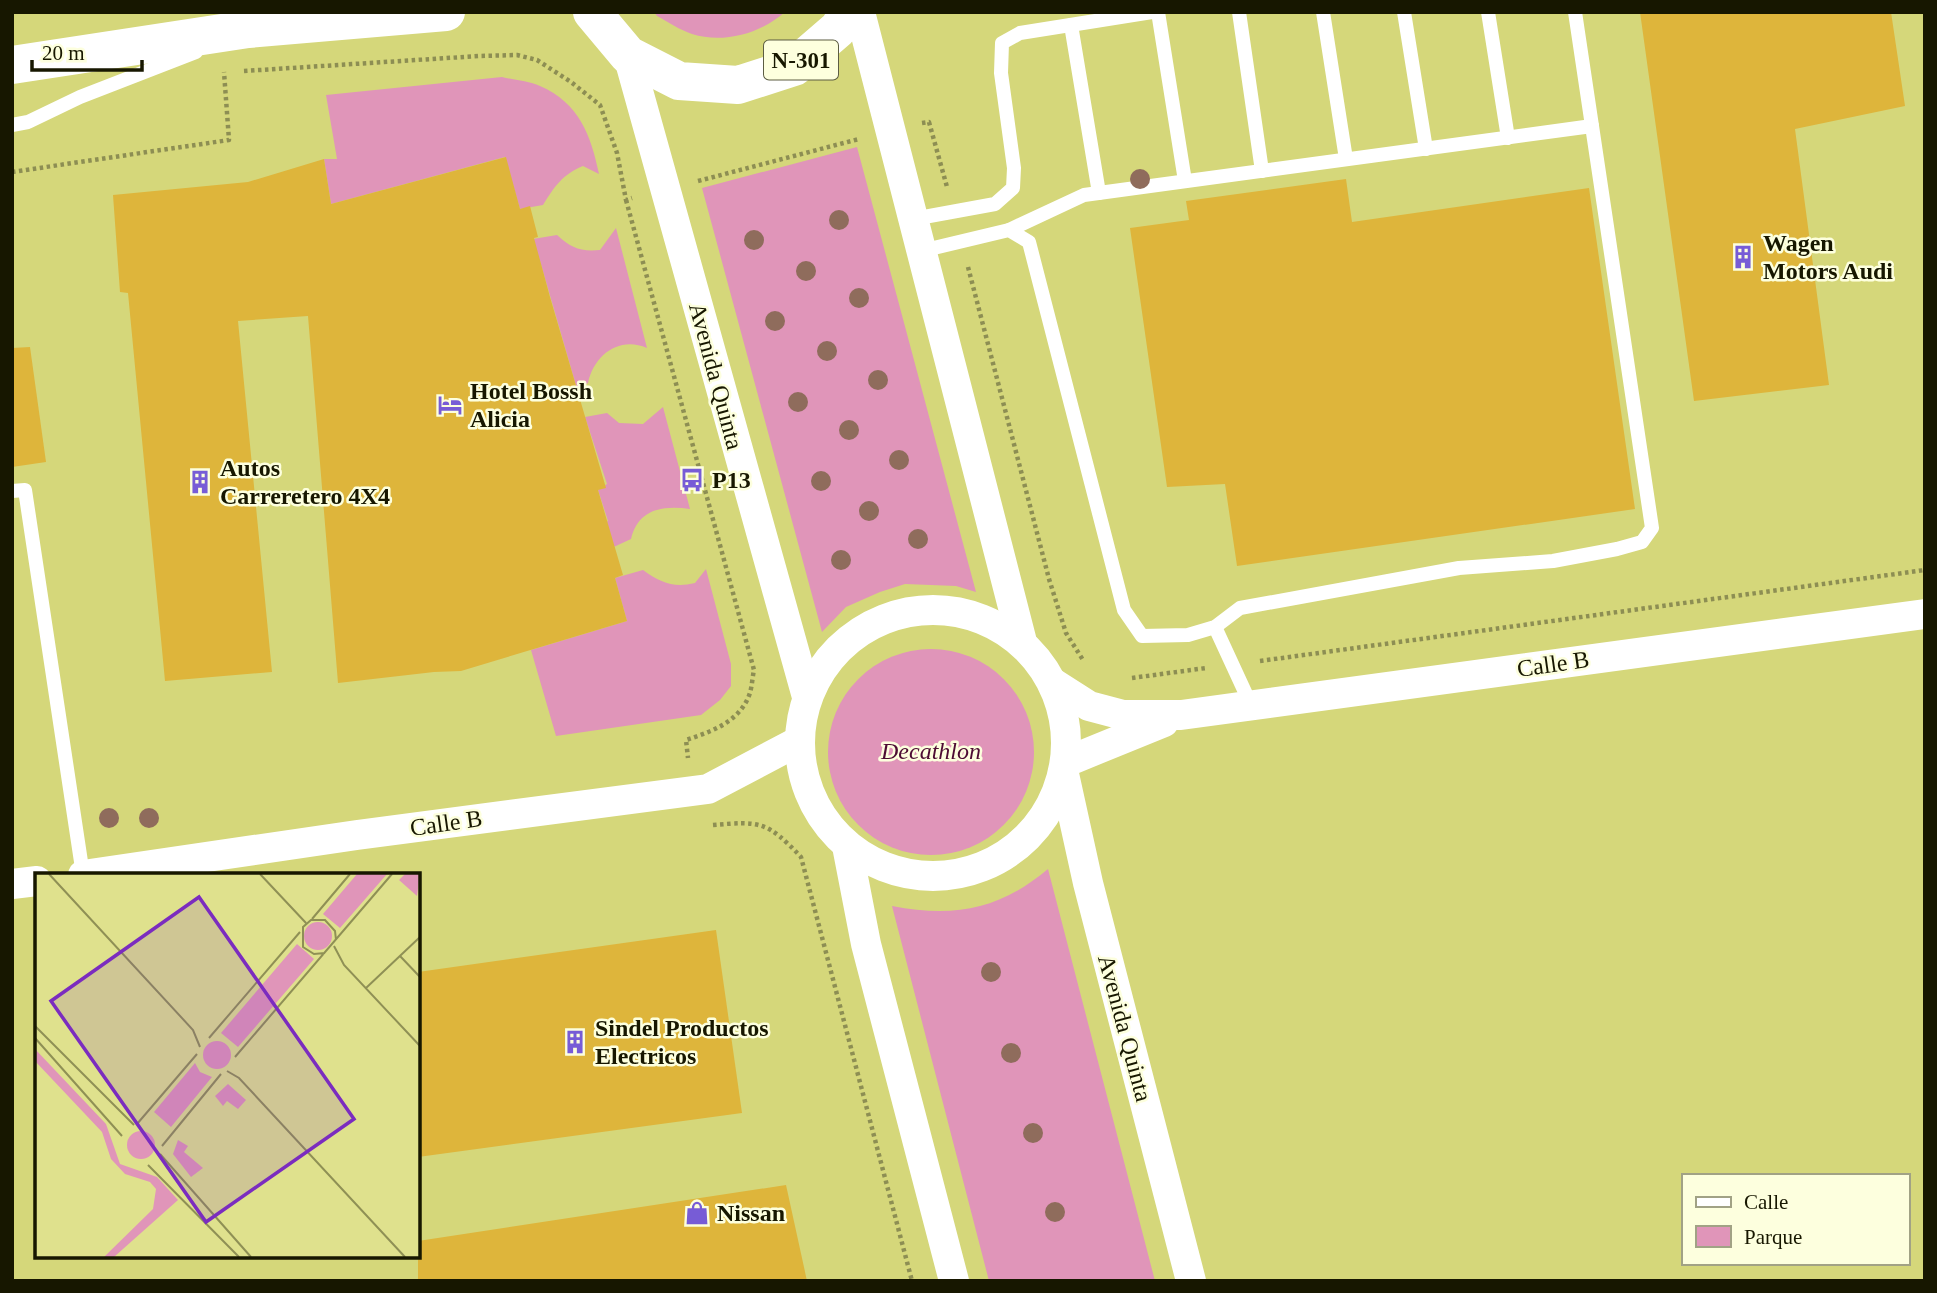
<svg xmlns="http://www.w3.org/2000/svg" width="1937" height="1293" font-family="'Times New Roman',serif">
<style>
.built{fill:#d5d77a;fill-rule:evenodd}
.green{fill:#e095b9}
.building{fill:#deb53b}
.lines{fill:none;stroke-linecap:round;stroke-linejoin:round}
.path{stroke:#8d8e53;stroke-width:4.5;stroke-dasharray:3.5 3.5;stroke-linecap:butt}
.lane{stroke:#fff;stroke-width:14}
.street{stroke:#fff;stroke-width:30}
.primary{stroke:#fff;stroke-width:38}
.tree{fill:#8f6c5c}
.labels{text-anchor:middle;stroke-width:5;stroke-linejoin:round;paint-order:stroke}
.shield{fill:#fdffde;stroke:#5c5d43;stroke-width:2}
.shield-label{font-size:23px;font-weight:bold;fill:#171700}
.poi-label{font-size:24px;font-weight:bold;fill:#171700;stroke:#fdffde;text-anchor:start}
.street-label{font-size:24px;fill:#171700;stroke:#fdffde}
.park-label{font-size:24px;font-style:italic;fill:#4d0c33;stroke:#fdffde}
.inset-road{fill:none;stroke:#8f9055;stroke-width:2}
.view{fill:#7b2cbf;fill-opacity:0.15;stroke:#7b2cbf;stroke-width:3.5}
.inset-edge{fill:none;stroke:#171700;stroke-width:3.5}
</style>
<rect width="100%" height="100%" fill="#dfe18d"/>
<path class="built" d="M 12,12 L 1925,12 L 1925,1281 L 12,1281 ZM 37,875 L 418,875 L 418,1256 L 37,1256 ZM 1683,1176 L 1907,1176 L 1907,1263 L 1683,1263 Z"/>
<g class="green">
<path d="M 654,12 L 785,12 C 761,33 724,44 692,34 C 680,30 668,22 657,16 Z"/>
<path d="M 502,77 C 514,80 529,81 540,86 C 579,103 591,135 599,174 L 583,166 C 563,174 554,187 543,205 L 520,209 L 505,157 L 331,204 L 324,159 L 337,159 L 326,95 Z"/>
<polygon points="857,147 976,592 956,586 905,584 880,592 846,607 822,632 702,188"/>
<path d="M 616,228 L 647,348 C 619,336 594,355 588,383 L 577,389 L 540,261 L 527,240 L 557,235 C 571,248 581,252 600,250 Z"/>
<path d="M 663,407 L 690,509 C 663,505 638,509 631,539 L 605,551 L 598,527 L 608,521 L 598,490 L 607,484 L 585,417 L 607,413 L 619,423 L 643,424 Z"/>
<path d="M 706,569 L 731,664 L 731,686 L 720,700 L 701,715 L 556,736 L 531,650 L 627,621 L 615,578 L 643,570 C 661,583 674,588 695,583 Z"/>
<circle cx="931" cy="752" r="103"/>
<path d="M 1048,869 L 1155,1281 L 989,1281 L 892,906 C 954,918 999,910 1048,869 Z"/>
</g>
<g class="building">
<polygon points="1640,12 1891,12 1905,106 1795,129 1829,385 1694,401"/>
<polygon points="506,157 520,209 530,206 538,237 534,238 550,297 606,488 598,490 623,575 615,578 627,621 461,671 434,672 338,683 308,316 238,321 272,672 165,681 128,293 120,292 113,195 248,182 324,159 331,204"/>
<polygon points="1346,179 1352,222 1589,188 1635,509 1237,566 1225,484 1167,487 1130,228 1189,220 1186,201"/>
<polygon points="30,347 46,462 12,467 12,348"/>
<polygon points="716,930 742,1113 418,1157 418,972"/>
<polygon points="786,1185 807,1281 418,1281 418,1241"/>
</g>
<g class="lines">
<g class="path">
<polyline points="244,71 479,56 517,55 537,60 571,82 600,105 617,153 626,200 632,198"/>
<polyline points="922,123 929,122 947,187"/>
<polyline points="12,172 229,140 224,72"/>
<polyline points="698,181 859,139"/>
<path d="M 626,200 L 754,670 C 752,679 752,690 748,698 C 737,723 710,732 686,740 L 688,758"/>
<polyline points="968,267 1049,579 1066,633 1083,660"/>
<polyline points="1260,661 1925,570"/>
<polyline points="1132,678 1206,668"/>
<path d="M 713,825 C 760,821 767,821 801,857 L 912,1281"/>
</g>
<g class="lane">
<polyline points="1158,12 1185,181"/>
<polyline points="1239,12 1262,171"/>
<polyline points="1323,12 1346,159"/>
<polyline points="1404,12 1426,149"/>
<polyline points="1488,12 1508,138"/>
<polyline points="1071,25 1099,193"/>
<polyline points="12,125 28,122 80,97 196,52"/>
<polyline points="913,219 995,204 1013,188 1014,168 1001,73 1002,43 1020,33 1152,12"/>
<polyline points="1009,230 1084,195 1592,126"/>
<polyline points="921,251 1009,230 1029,242 1124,610 1142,636 1188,635 1215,627 1240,608 1459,568 1553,561 1617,549 1642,542 1652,528 1575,12"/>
<polyline points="12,491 25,490 83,875"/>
<polyline points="1215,627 1251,705"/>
</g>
<g class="street">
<polyline points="860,12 1022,642"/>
<polyline points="628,55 807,697"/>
<circle cx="933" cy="743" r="133"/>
<polyline points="1053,683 1089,706 1123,715 1181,715 1925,614"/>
<polyline points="1066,762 1164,722"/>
<polyline points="1064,774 1088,883 1191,1281"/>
<polyline points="847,846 866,944 954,1281"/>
<polyline points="83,875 357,835 708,789 799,741"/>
<polyline points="12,884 37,881"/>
</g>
<g class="primary">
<polyline points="592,12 628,55 679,81 738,85 794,67 838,29 849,12"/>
<polyline points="12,65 248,29 446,12"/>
</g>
</g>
<g class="tree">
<circle cx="1140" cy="179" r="10"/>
<circle cx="839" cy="220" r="10"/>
<circle cx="754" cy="240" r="10"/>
<circle cx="806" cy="271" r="10"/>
<circle cx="859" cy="298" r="10"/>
<circle cx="775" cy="321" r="10"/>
<circle cx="827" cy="351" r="10"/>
<circle cx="878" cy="380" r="10"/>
<circle cx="798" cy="402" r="10"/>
<circle cx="849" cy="430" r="10"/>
<circle cx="899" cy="460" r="10"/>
<circle cx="821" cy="481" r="10"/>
<circle cx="869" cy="511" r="10"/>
<circle cx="918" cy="539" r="10"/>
<circle cx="841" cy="560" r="10"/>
<circle cx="109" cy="818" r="10"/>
<circle cx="149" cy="818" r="10"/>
<circle cx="991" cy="972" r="10"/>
<circle cx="1011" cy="1053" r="10"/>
<circle cx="1033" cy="1133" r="10"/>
<circle cx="1055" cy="1212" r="10"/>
</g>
<defs>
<g id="building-bare" transform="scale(1.89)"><path d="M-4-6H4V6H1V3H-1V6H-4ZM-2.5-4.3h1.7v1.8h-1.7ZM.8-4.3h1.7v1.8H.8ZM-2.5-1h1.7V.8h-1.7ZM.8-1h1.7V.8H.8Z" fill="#775cd6" stroke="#fdffde" stroke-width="2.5" paint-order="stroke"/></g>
<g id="hotel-bare" transform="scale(1.89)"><path d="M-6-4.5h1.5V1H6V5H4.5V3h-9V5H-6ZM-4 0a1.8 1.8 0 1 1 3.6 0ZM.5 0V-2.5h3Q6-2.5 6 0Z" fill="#775cd6" stroke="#fdffde" stroke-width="2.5" paint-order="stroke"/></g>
<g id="bus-bare" transform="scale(1.89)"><path d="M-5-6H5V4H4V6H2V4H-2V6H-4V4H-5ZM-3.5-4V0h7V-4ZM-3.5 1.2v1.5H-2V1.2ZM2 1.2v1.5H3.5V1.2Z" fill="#775cd6" stroke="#fdffde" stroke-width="2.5" paint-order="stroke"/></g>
<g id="shop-bare" transform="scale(1.89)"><path d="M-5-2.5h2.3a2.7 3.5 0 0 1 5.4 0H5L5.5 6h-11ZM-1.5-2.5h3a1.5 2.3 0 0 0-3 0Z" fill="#775cd6" stroke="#fdffde" stroke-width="2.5" paint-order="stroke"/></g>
</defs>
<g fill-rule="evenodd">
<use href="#building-bare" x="1743" y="257"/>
<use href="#hotel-bare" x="450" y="405"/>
<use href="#bus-bare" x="692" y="480"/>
<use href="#building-bare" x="200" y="482"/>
<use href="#building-bare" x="575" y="1042"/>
<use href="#shop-bare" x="697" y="1213"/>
</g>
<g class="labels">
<rect class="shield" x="764" y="40.5" width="74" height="39" rx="5"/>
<g class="shield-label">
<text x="801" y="68">N-301</text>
</g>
<g class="poi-label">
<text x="1763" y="251">Wagen<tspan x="1763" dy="28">Motors Audi</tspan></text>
<text x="470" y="399">Hotel Bossh<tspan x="470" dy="28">Alicia</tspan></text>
<text x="220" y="476">Autos<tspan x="220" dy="28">Carreretero 4X4</tspan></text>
<text x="712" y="488">P13</text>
<text x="595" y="1036">Sindel Productos<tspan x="595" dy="28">Electricos</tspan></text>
<text x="717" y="1221">Nissan</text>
</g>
<g class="street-label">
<text transform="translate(716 376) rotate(75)" y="8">Avenida Quinta</text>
<text transform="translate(1553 664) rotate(-8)" y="8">Calle B</text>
<text transform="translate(446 823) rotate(-8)" y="8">Calle B</text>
<text transform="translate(1125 1028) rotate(75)" y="8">Avenida Quinta</text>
</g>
<g class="park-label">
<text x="931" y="759">Decathlon</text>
</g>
</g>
<g transform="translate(35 873)">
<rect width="385" height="385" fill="#dfe18d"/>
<path d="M 322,1 L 352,1 L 305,55 L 288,41 ZM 370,1 L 385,1 L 382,23 L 364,7 ZM269 63a14 14 0 1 1 28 0a14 14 0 1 1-28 0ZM 262,71 L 279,86 L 203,174 L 186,160 ZM168 182a14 14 0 1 1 28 0a14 14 0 1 1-28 0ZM 0,176 L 71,251 L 85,291 L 122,304 L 143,327 L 79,384 L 69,384 L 118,336 L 121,316 L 115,309 L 90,301 L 76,286 L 67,259 L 0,188 ZM 160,190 L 165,199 L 177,204 L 136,254 L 119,239 ZM 193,211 L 211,227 L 203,236 L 192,228 L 188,233 L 180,223 ZM92 272a14 14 0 1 1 28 0a14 14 0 1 1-28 0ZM 143,267 L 153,273 L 149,279 L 168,295 L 156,304 L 138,281 Z" fill="#e095b9"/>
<path class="inset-road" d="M 14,1 L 158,157 L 165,174M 225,1 L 271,50M 277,46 L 315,1M 299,73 L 309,92 L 385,173M 290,80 L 279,81 L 268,74 L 268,54 L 276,47 L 290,47 L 300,58 L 301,67M 365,83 L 385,104M 331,115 L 385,64M 0,153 L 99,252M 0,165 L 87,263M 174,165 L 265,59M 200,184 L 357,1M 192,198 L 204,205 L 370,384M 102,251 L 162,181M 127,273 L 186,201M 125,281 L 216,384M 113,292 L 204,384"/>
<path class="view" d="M 164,24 L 319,246 L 171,349 L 16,128 Z"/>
<rect width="385" height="385" class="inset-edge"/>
</g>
<rect width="1937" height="1293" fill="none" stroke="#171700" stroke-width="28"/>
<rect x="1682" y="1174" width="228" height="91" fill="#fdffde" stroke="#a1a285" stroke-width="2"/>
<rect x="1696" y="1197" width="35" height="10" fill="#ffffff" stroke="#a1a285" stroke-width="2"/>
<text x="1744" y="1209" font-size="21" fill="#171700">Calle</text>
<rect x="1696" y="1226" width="35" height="21" fill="#e095b9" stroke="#a1a285" stroke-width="2"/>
<text x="1744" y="1244" font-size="21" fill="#171700">Parque</text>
<path d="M32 60v10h110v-10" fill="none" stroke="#171700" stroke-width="3.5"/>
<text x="42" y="60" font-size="21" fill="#171700" stroke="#fdffde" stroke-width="5" paint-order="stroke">20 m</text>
</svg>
